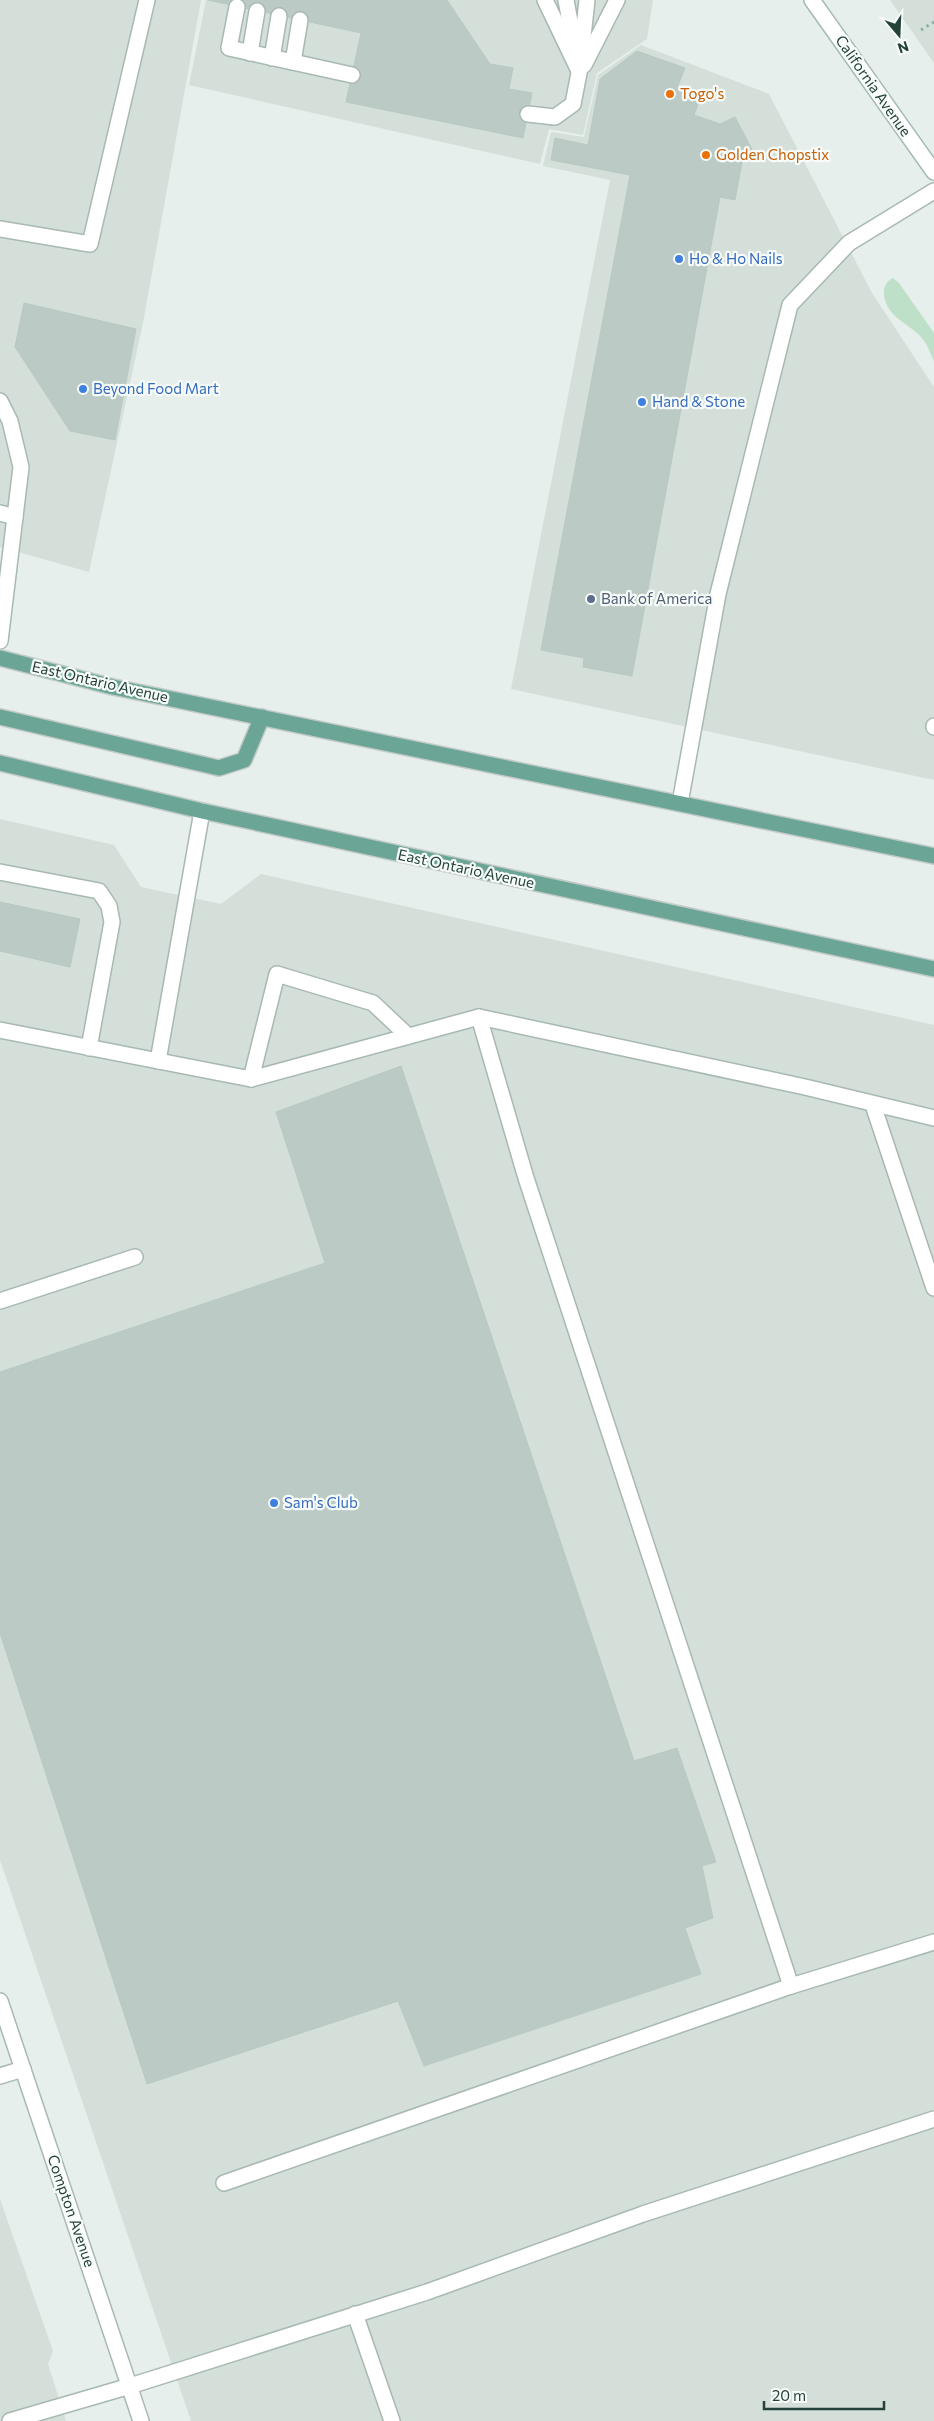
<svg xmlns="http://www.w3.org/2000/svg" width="934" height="2421" font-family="Commissioner,sans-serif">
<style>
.built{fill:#d4dfda}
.green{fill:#bfe0c8}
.building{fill:#bbcac4;stroke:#b8c9c2}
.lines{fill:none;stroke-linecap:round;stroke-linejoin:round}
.service-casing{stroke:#a8b8b2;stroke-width:18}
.minor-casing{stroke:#a8b8b2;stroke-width:18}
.secondary-casing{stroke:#a4bbb3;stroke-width:18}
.primary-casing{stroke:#c2cac8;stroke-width:18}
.path{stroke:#86b3a5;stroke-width:3;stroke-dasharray:2.5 4;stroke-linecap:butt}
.service{stroke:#fff;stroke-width:15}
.minor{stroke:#fff;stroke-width:15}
.secondary{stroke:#fff;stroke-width:15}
.primary{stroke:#6aa596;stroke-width:15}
.food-dot{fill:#e8710a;stroke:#f7fbf9;stroke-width:2}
.shop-dot{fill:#3f7fe0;stroke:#f7fbf9;stroke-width:2}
.service-dot{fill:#5c6f8a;stroke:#f7fbf9;stroke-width:2}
.labels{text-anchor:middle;stroke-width:4.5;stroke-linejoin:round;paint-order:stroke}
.street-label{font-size:15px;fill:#24423a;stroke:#f7fbf9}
.food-label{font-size:15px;fill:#c56008;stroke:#f7fbf9;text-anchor:start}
.shop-label{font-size:15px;fill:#366cbe;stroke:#f7fbf9;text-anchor:start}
.service-label{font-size:15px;fill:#4e5e75;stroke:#f7fbf9;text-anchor:start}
</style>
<rect width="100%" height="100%" fill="#e6efeb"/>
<g class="built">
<polygon points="0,0 201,0 143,323 89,572 0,547"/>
<polygon points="206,0 653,0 647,39 597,73 583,135 549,129 540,164 189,85"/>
<polygon points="890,0 934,0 934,63"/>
<polygon points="641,45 769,94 872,293 934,387 934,780 511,689 610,180 543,166 551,132 584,137 598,75"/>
<polygon points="0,819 114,845 141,887 221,904 261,874 934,1025 934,2421 191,2421 0,1860"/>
<polygon points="0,2199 53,2351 48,2364 66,2421 0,2421"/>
</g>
<path class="green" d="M 893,278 L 899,283 L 934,333 L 934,361 C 930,353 927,343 921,337 C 913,328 902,323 894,315 C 884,305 878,285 893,278 Z"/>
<g class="building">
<polygon points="208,0 447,0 490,64 513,68 509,89 532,93 523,138 346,102 361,33"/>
<polygon points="637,51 685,68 677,88 701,96 694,115 720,124 735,117 755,155 742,162 735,200 720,197 632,676 583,667 584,658 541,650 630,175 551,160 555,138 588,145 600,79"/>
<polygon points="24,303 136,329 115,440 70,431 15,347"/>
<polygon points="0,902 80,919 70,967 0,951"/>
<polygon points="401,1066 634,1761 677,1748 716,1862 702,1866 713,1918 685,1928 701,1974 424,2066 398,2001 147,2084 0,1633 0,1372 325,1263 276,1112"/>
</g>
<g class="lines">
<g class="service-casing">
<g id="service">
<polyline points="545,0 579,71"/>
<polyline points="566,0 575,49"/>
<polyline points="237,7 229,48 352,75"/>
<polyline points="250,53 257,11"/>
<polyline points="272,58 279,16"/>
<polyline points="293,62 300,20"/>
<polyline points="584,65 617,0"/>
<polyline points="528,114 555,117 573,104 579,73 587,0"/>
<polyline points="0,229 90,244 147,0"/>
<polyline points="0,401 10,421 21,467 0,641"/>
<polyline points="0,513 15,517"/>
<polyline points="934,726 934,727"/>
<polyline points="680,803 718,594 790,305 849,243 934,191"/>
<polyline points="0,872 99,891 109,906 112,922 89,1048"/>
<polyline points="479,1017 526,1178 791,1986"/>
<polyline points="0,1030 251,1079 479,1017 805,1087 934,1118"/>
<polyline points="158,1061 202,811"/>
<polyline points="251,1079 277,974 373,1003 408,1036"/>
<polyline points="873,1105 934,1288"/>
<polyline points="0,1301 135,1257"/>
<polyline points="0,2076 23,2069"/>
<polyline points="224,2183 791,1986 934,1942"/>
<polyline points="355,2314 392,2421"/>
<polyline points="10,2421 130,2386 427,2292 643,2214 934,2119"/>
</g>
</g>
<g class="minor-casing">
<polyline id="minor" points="0,2001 141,2421"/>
</g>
<g class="secondary-casing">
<polyline id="secondary" points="812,0 934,172"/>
</g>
<g class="primary-casing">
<g id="primary">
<polyline points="0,658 113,687 934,856"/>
<polyline points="0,717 219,768 244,760 262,717"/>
<polyline points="0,763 202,811 934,969"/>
</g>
</g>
<polyline class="path" points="921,30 934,22"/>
<use href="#service" class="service"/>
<use href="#minor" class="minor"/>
<use href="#secondary" class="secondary"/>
<use href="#primary" class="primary"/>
</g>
<g class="food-dot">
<circle cx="670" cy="94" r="5"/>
<circle cx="706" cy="155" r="5"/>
</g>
<g class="shop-dot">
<circle cx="679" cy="259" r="5"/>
<circle cx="83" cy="389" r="5"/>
<circle cx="642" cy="402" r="5"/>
<circle cx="274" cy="1503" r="5"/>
</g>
<circle class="service-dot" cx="591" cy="599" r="5"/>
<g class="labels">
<g class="street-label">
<text transform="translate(873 86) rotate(55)" y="5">California Avenue</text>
<text transform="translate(100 682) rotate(13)" y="5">East Ontario Avenue</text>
<text transform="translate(466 869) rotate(12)" y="5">East Ontario Avenue</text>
<text transform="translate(71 2211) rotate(71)" y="5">Compton Avenue</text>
</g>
<g class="food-label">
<text x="680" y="99">Togo's</text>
<text x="716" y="160">Golden Chopstix</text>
</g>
<g class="shop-label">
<text x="689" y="264">Ho &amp; Ho Nails</text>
<text x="93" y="394">Beyond Food Mart</text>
<text x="652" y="407">Hand &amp; Stone</text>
<text x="284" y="1508">Sam's Club</text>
</g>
<g class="service-label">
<text x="601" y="604">Bank of America</text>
</g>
</g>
<g transform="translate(899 35) rotate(161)" stroke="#f7fbf9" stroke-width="4" paint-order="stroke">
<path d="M0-4L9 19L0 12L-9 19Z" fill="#24423a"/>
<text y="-8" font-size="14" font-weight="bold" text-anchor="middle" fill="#24423a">N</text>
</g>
<path d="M764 2401v8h120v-8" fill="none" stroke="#24423a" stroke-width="2.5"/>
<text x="772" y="2401" font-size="15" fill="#24423a" stroke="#f7fbf9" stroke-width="4" paint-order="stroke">20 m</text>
</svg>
